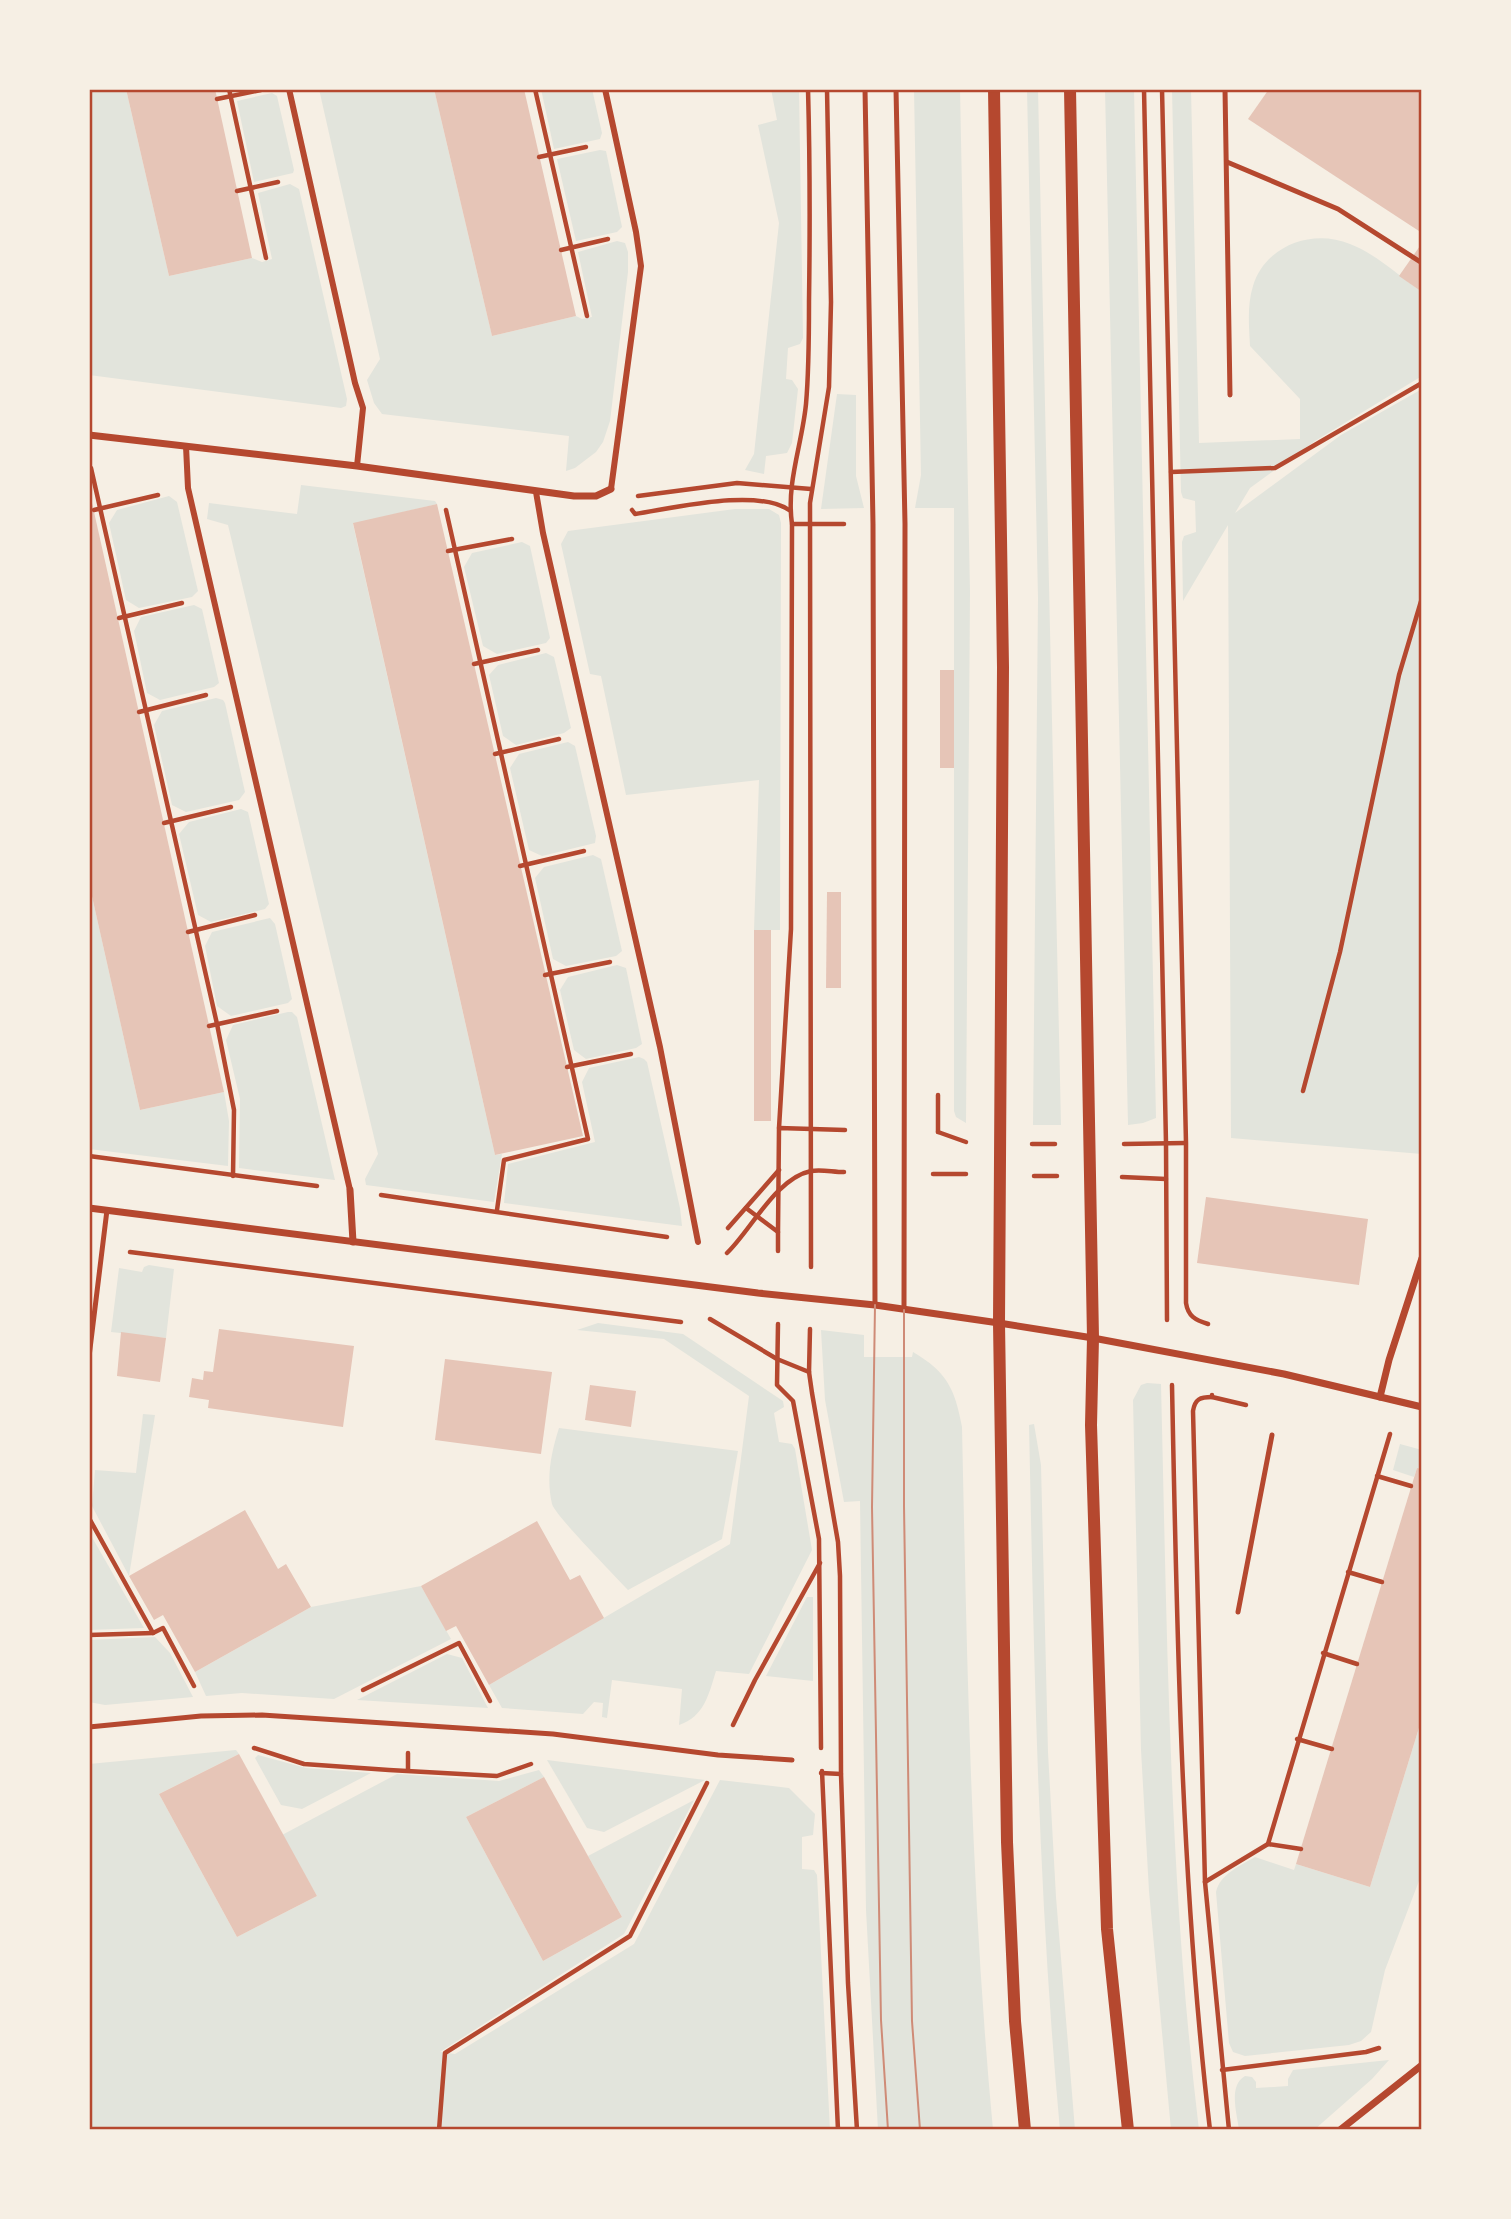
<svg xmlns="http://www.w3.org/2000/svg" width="1511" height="2219" font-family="Helvetica,sans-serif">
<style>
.green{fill:#e2e4dc}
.building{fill:#e6c5b7}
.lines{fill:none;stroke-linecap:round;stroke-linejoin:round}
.path{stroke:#b5482f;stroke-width:4.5}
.service{stroke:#b5482f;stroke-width:5}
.pedestrian{stroke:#b5482f;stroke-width:6}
.minor{stroke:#b5482f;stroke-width:7}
.tertiary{stroke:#b5482f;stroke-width:12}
.tram{stroke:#cf8b77;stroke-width:2}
.neatline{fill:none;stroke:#b5482f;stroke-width:2.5}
</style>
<rect width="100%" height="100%" fill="#f6efe4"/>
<g class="green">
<polygon points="89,89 126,89 169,276 252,258 262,262 272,259 258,193 290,184 299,189 347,399 346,406 341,408 89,375"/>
<polygon points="319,89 434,89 492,336 576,316 582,319 592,317 578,252 617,241 625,243 628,252 628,272 610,421 603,442 596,452 575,468 566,471 569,436 382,414 374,403 367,380 380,359"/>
<polygon points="541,89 592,89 602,133 600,139 554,149"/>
<polygon points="771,89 799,89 803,338 800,344 788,348 786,379 792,380 798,389 792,443 787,453 766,456 764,474 745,470 754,454 779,223 758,125 777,120"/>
<polygon points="914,89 960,89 970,592 966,1123 956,1117 954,1111 954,508 915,508 921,475"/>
<polygon points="1027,89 1038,89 1061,1125 1033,1125 1038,598"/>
<polygon points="1105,89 1134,89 1156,1118 1143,1123 1128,1125"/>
<path d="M 1172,89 L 1191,89 L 1199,443 L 1300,439 L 1300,399 L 1250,346 C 1249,326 1247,305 1253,286 C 1265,246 1312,228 1350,244 C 1376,254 1399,276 1422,292 L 1422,376 L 1315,441 L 1250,488 L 1235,513 L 1341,435 L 1422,389 L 1422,1154 L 1231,1138 L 1228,525 L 1183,601 L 1182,542 L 1184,536 L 1196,532 L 1195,501 L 1183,498 L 1181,492 Z"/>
<polygon points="272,93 277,96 294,170 293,173 254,182 237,101"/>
<polygon points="600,150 606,151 622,227 617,232 576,241 557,159"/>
<polygon points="837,394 856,395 856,476 864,508 821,509"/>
<polygon points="301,485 435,501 437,504 353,524 495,1155 502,1154 494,1202 366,1185 365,1179 378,1154 228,525 207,519 209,503 297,514"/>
<polygon points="169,496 177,502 198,591 192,597 139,608 126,600 109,523 117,510"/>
<polygon points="735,509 769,509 779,515 781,523 780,930 754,930 759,780 626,795 601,676 590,674 561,544 568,531"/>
<polygon points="522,542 530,546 550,638 546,643 497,654 483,646 464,567 472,553"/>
<polygon points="194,605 202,609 219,683 214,687 160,700 147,693 134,631 141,617"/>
<polygon points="546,653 554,657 571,728 564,733 516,745 503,736 489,675 498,665"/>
<polygon points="216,698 223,700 225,703 245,792 239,800 186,812 172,805 154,725 162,711"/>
<polygon points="568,742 575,746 596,836 595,843 542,856 529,850 510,768 519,754"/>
<polygon points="241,809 248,812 269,904 265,909 211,922 198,915 179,834 189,822"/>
<polygon points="593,855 601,859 622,951 616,956 566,966 553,959 535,878 544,867"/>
<polygon points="89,883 140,1110 224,1092 229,1121 228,1166 89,1149"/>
<polygon points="270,918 275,924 292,999 288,1003 231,1016 217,1006 205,946 212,932"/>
<polygon points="617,965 626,968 642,1044 636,1048 586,1059 574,1050 560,990 568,977"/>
<polygon points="288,1012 292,1012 297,1017 335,1180 239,1168 240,1099 226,1040 233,1025"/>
<polygon points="639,1057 644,1059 647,1062 680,1208 682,1226 504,1203 508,1164 595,1142 582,1082 589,1068"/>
<polygon points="149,1265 174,1269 166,1338 111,1332 119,1268 142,1272 144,1267"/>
<path d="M 598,1323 L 683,1334 L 783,1401 L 784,1407 L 774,1413 L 779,1442 L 792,1444 L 795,1449 L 812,1550 L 749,1674 L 716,1671 C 709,1694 704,1717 679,1725 L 682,1689 L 612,1680 L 607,1718 L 602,1717 L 603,1703 L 594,1702 L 583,1714 L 502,1708 L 489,1685 L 730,1544 L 749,1396 L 664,1339 L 577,1330 Z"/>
<path d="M 821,1330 L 864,1335 L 864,1357 L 912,1357 L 913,1352 C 947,1372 955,1389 962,1427 C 967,1662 971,1896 993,2130 L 878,2130 L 866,1910 L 860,1501 L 844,1502 L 825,1400 Z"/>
<path d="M 1147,1383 L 1161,1384 C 1167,1632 1169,1883 1199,2130 L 1171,2130 L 1149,1891 L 1141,1750 L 1133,1400 L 1141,1385 Z"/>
<polygon points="143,1414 155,1415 129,1576 92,1506 95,1470 136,1473"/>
<path d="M 1034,1424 L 1041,1465 L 1048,1752 L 1056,1897 L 1075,2130 L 1060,2130 C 1038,1895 1034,1660 1029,1425 Z"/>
<path d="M 559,1428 L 738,1451 L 722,1539 L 628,1590 C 616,1577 555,1515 552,1504 C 546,1478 551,1453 559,1428 Z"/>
<polygon points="1400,1444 1422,1450 1422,1469 1417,1468 1414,1477 1393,1470"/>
<polygon points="89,1532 144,1628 89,1630"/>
<polygon points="421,1586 451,1639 334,1699 242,1693 206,1696 195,1672 311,1607"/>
<polygon points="807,1597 813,1597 813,1681 766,1676"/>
<polygon points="155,1637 170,1653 193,1697 105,1705 89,1702 89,1640"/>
<polygon points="447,1654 462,1658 488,1708 357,1700"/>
<path d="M 1422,1718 L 1422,1873 L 1385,1970 L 1371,2032 L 1361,2041 L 1349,2045 L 1245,2056 L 1233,2052 L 1229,2043 L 1216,1892 C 1220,1874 1240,1866 1255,1857 L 1294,1870 L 1296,1864 L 1370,1887 Z"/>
<polygon points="236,1750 239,1754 159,1794 237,1937 317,1896 282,1835 397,1774 499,1781 539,1770 544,1777 466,1817 543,1961 622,1917 588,1856 694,1800 624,1934 440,2052 455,2054 634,1944 720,1780 789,1788 815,1814 813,1835 802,1837 802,1869 814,1870 817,1875 830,2130 89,2130 89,1764"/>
<polygon points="258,1755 306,1768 371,1773 302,1809 281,1805 255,1758"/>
<polygon points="547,1760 705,1780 604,1832 587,1828"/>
<path d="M 1389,2060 L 1372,2079 L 1314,2130 L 1239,2130 C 1237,2113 1228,2086 1245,2076 L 1252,2077 L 1256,2082 L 1256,2088 L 1288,2086 L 1288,2079 L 1293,2070 Z"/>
</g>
<g class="building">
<polygon points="126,89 215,89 252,258 169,276"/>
<polygon points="434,89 524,89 576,316 492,336"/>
<polygon points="1269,89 1422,89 1422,233 1248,119"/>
<polygon points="1422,243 1422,292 1399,276"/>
<polygon points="90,494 224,1092 140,1110 89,883"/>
<polygon points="437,504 583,1136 495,1155 353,523"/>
<rect x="940" y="670" width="14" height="98"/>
<polygon points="827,892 841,892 841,988 826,988"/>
<rect x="754" y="930" width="17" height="191"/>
<polygon points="1206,1197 1368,1219 1359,1285 1197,1263"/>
<polygon points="219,1329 354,1346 343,1427 208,1408 209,1400 189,1397 192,1378 203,1380 204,1371 213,1372"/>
<polygon points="121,1332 166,1338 160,1382 117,1376"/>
<polygon points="445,1359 552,1372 541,1454 435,1440"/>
<polygon points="590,1385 636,1391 631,1427 585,1420"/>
<polygon points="1417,1468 1422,1469 1422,1718 1370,1887 1296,1864"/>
<polygon points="245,1510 278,1569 286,1564 311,1607 195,1672 163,1615 154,1620 129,1576"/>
<polygon points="537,1521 570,1580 580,1575 604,1618 489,1685 456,1626 446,1631 421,1586"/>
<polygon points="239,1754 317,1896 237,1937 159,1794"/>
<polygon points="544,1777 622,1917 543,1961 466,1817"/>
</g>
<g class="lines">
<g class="path">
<polyline points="229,89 266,258"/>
<polyline points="535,89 587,316"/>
<polyline points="1144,89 1166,1143 1167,1320"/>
<path d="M 1162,89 L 1186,1143 L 1186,1303 C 1188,1316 1195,1320 1208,1324"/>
<polyline points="217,99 261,90"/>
<polyline points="539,157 586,147"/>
<polyline points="237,191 278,182"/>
<polyline points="561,250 608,239"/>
<polyline points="91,468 217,1024 234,1110 233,1176"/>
<polyline points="1171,472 1275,468 1422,383"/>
<polyline points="638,496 737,483 811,489"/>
<polyline points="94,510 158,495"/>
<polyline points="446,510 588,1139 504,1160 497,1210"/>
<path d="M 632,510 L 635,514 C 675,508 756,488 789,510"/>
<polyline points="792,524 844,524"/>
<polyline points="448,551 512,539"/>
<polyline points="119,618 182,603"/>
<polyline points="474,664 538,650"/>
<polyline points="139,712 206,695"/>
<polyline points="495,754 559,739"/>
<polyline points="164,823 231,807"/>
<polyline points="520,866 584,851"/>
<polyline points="188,932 255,915"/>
<polyline points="545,975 610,962"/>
<polyline points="209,1026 277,1011"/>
<polyline points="567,1067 631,1054"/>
<polyline points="1303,1091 1340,952 1399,675 1422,598"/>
<polyline points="938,1095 938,1132"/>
<path d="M 779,1128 L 791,929 L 792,524 C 786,483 802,445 806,404 C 809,370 809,336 809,302 C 810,231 810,160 808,89"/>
<polyline points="938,1132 966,1142"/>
<polyline points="1032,1144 1055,1144"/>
<polyline points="1124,1144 1185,1143"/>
<polyline points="89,1156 317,1186"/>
<polyline points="933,1174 966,1174"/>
<polyline points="1034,1176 1057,1176"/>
<polyline points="1122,1177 1166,1179"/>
<polyline points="381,1195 667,1237"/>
<polyline points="746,1208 778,1232 779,1128 845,1130"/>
<polyline points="728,1228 779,1170"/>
<polyline points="778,1232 778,1251"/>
<polyline points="130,1252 681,1322"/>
<path d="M 727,1253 C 751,1230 776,1178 811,1171 C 821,1169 833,1172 844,1172"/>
<polyline points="811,1267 810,503 829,387 831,302 827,89"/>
<polyline points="710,1319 777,1359 809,1372"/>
<polyline points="778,1324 777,1385 793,1401 819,1539 821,1748"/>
<polyline points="810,1329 809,1372 812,1393 838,1542 840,1576 841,1774 848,1983 857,2130"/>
<path d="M 1172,1385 C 1177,1633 1181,1883 1210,2130"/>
<polyline points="1212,1395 1212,1397 1246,1405"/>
<path d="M 1212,1397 C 1200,1397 1195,1399 1193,1411 L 1205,1882 L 1229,2130"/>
<polyline points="1377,1476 1411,1486"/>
<polyline points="89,1518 153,1633 163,1628 194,1686"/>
<polyline points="1348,1572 1382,1582"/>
<polyline points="89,1635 153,1633"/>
<polyline points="1323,1653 1357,1664"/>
<polyline points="363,1690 459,1643 490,1701"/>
<polyline points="733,1725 755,1680 820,1563"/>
<polyline points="1297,1739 1332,1749"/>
<polyline points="254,1748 304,1764 389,1770 497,1776 531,1764"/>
<polyline points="408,1753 408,1770"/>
<polyline points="822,1771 838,2130"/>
<polyline points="821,1773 841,1774"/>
<polyline points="1268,1844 1390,1434"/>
<polyline points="1205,1882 1268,1844 1301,1849"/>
<polyline points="1222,2070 1366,2052 1379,2048"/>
<polyline points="439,2130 445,2053 630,1936 707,1783"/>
</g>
<g class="service">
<polyline points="865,89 873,524 875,1305"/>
<polyline points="896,89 905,524 904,1310"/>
<polyline points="1225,89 1230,395"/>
<polyline points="1227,162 1338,209 1422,263"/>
<polyline points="89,1357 107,1210"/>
<polyline points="1238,1612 1272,1435"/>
<polyline points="89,1727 201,1716 262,1715 553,1734 718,1755 792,1760"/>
</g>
<g class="pedestrian">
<polyline points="289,89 355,383 363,408 357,466"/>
<polyline points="605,89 636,232 641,266 611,489"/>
<polyline points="186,446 188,488 350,1190"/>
<polyline points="536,492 543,533 660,1047 698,1242"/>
</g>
<g class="minor">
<polyline points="89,435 357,466 574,496 596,496 611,489"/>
<polyline points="350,1190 353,1242"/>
<polyline points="89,1208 758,1293 875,1305 999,1323 1093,1338 1284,1374 1422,1407"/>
<polyline points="1380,1397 1389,1360 1422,1258"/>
<polyline points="1340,2130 1422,2065"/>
</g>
<g class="tertiary">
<polyline points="994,89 1003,667 999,1323 1007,1842 1015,2021 1025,2130"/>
<polyline points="1070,89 1093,1338 1091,1425 1107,1929 1128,2130"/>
</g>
<g class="tram">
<polyline points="875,1305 872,1507 881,2020 888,2130"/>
<polyline points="904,1310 904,1506 912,2021 920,2130"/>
</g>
</g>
<rect width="1511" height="2219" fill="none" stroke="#f6efe4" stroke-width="182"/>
<rect x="91" y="91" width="1329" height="2037" class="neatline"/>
</svg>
